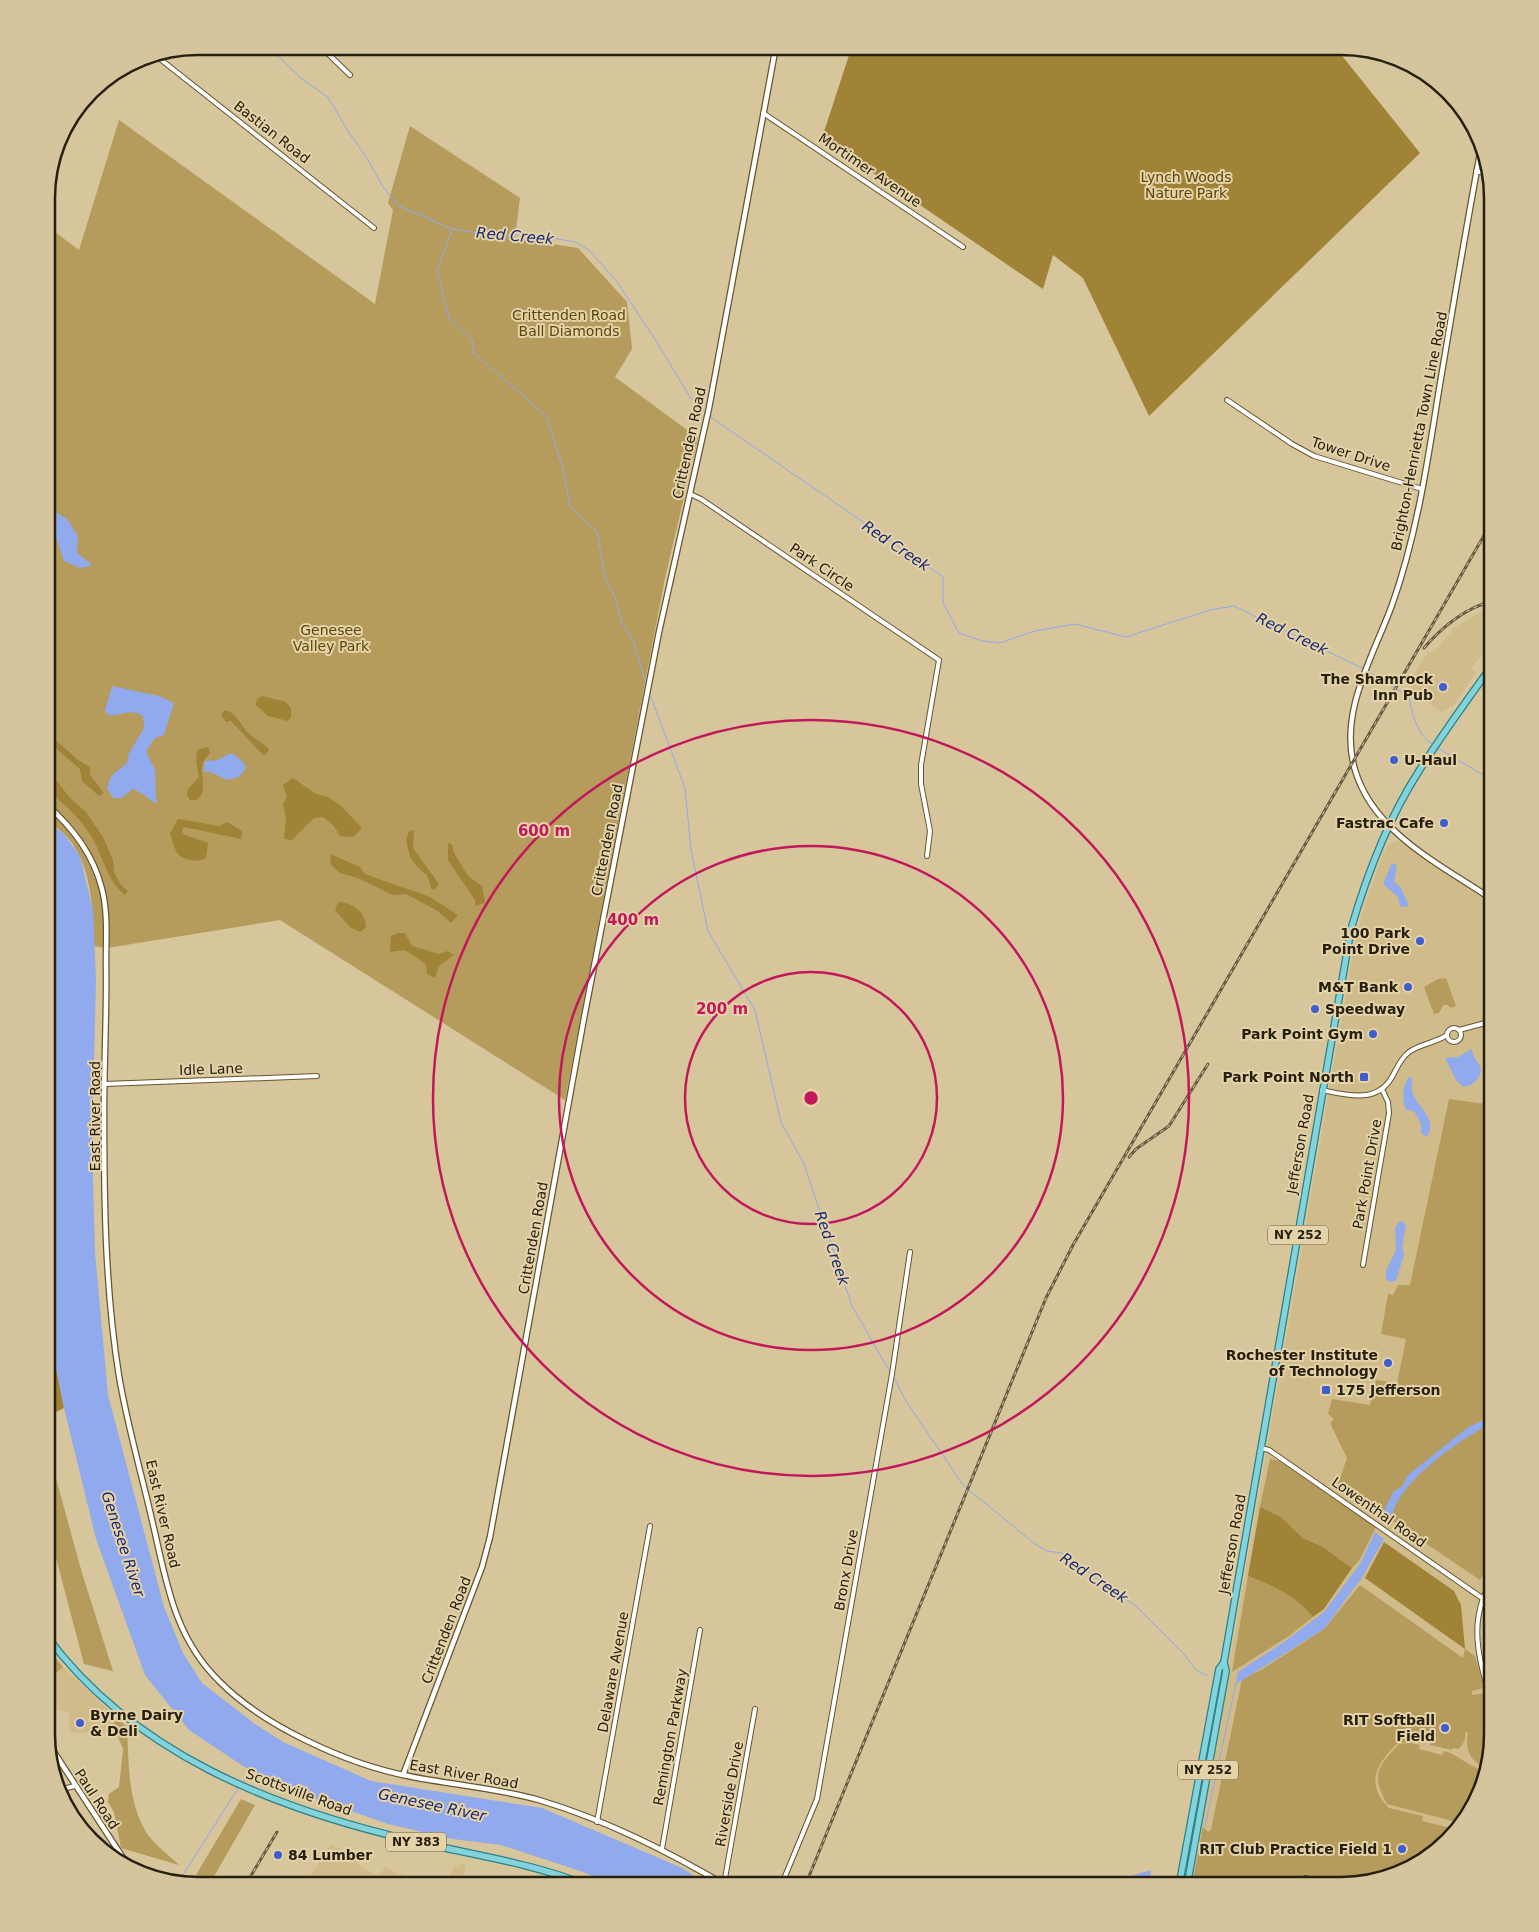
<svg xmlns="http://www.w3.org/2000/svg" width="1539" height="1932" font-family="'DejaVu Sans',sans-serif">
<style>
.built{fill:#d0bb8a}
.green{fill:#b59b5c}
.forest{fill:#a08336}
.water{fill:#90aaed}
.lines{fill:none;stroke-linecap:round;stroke-linejoin:round}
.stream{stroke:#90aaed;stroke-width:1}
.minor-casing{stroke:#64552e;stroke-width:6}
.tertiary-casing{stroke:#64552e;stroke-width:7}
.primary-casing{stroke:#2e8186;stroke-width:8}
.minor{stroke:#fff;stroke-width:4}
.tertiary{stroke:#fff;stroke-width:4.5}
.primary{stroke:#83d3dd;stroke-width:5.5}
.rail-casing{stroke:#675c43;stroke-width:3}
.rail{stroke:#e4d2a8;stroke-width:1;stroke-dasharray:4;stroke-linecap:butt}
.ring{fill:none;stroke:#c2185b;stroke-width:2.5}
.poi-dot{fill:#3e5dcf;stroke:#e4d2a8;stroke-width:2}
.labels{text-anchor:middle;stroke-width:4;stroke-linejoin:round;paint-order:stroke}
.shield{fill:#e4d2a8;stroke:#60553e;stroke-width:1}
.shield-label{font-size:12px;font-weight:bold;fill:#272010}
.street-label{font-size:14px;fill:#272010;stroke:#e4d2a8}
.park-label{font-size:14px;fill:#5c4709;stroke:#e4d2a8}
.poi-label{font-size:14px;font-weight:bold;fill:#272010;stroke:#e4d2a8;text-anchor:end}
.water-label{font-size:15px;font-style:italic;fill:#172874;stroke:#e4d2a8}
.rim{fill:none;stroke:#272010;stroke-width:2.5}
.centre{fill:#c2185b;stroke:#e4d2a8;stroke-width:2.5}
.ring-label{font-size:15px;text-anchor:middle;font-weight:bold;fill:#c2185b;stroke:#e4d2a8;stroke-width:4;stroke-linejoin:round;paint-order:stroke}
</style>
<rect width="100%" height="100%" fill="#d7c59b"/>
<g class="built">
<polygon points="1493,605 1493,641 1471,668 1476,672 1454,705 1441,712 1411,689 1410,681 1428,652 1434,652 1455,627"/>
<polygon points="1397,840 1493,905 1493,1734 1473,1810 1426,1860 1390,1878 1341,1886 1191,1886 1353,953 1362,914 1381,859 1388,844"/>
<polygon points="63,1667 118,1719 103,1733 72,1733 69,1728 69,1712 46,1708 46,1682"/>
<polygon points="331,1844 359,1859 357,1864 378,1876 386,1867 400,1875 403,1873 409,1880 418,1886 301,1886 308,1875 310,1876"/>
<polygon points="460,1863 465,1864 466,1868 457,1886 443,1886 455,1865 459,1866"/>
</g>
<g class="green">
<path d="M 119,120 L 375,304 L 393,210 L 388,203 L 410,126 L 520,198 L 515,238 L 578,248 L 627,302 L 632,349 L 615,377 L 698,438 L 665,578 L 565,1100 L 280,920 L 107,948 L 94,946 C 93,909 92,860 63,833 C 58,828 52,825 46,822 L 47,226 L 79,250 Z"/>
<polygon points="1446,978 1456,1006 1451,1008 1448,1005 1443,1005 1439,1013 1434,1014 1424,987 1438,979"/>
<polygon points="1449,1099 1493,1105 1493,1561 1480,1580 1338,1484 1347,1458 1330,1423 1334,1419 1328,1414 1332,1399 1370,1405 1376,1380 1397,1383 1406,1339 1381,1334 1388,1294 1393,1295 1398,1285 1410,1285"/>
<polygon points="46,1442 82,1573 113,1671 84,1664 46,1520"/>
<polygon points="1270,1459 1280,1461 1376,1527 1359,1561 1352,1568 1323,1547 1303,1538 1281,1517 1260,1507"/>
<path d="M 1248,1576 C 1273,1586 1295,1595 1313,1617 L 1289,1636 L 1232,1672 Z"/>
<path d="M 1360,1585 L 1463,1658 L 1465,1649 L 1475,1656 L 1484,1688 L 1472,1691 L 1472,1695 L 1486,1693 C 1495,1725 1493,1735 1484,1766 C 1469,1762 1465,1747 1468,1733 L 1465,1732 C 1466,1737 1464,1745 1458,1749 L 1453,1748 L 1452,1750 L 1430,1745 L 1431,1742 L 1421,1740 L 1420,1743 L 1398,1743 C 1377,1763 1364,1783 1389,1808 L 1423,1816 L 1422,1821 L 1454,1829 L 1426,1860 L 1390,1878 L 1353,1884 L 1307,1875 L 1288,1886 L 1209,1886 L 1197,1883 L 1194,1875 L 1203,1827 L 1208,1832 L 1211,1830 L 1242,1679 L 1261,1670 L 1324,1629 Z"/>
<polygon points="46,1647 63,1667 46,1682"/>
<path d="M 118,1719 L 127,1727 C 129,1763 127,1803 148,1835 C 156,1846 169,1855 179,1865 L 121,1848 L 114,1812 L 108,1802 L 109,1794 L 119,1787 L 123,1749 L 113,1724 Z"/>
<path d="M 1411,1743 L 1420,1745 L 1419,1749 L 1442,1755 L 1444,1751 C 1459,1755 1469,1767 1483,1770 L 1473,1810 L 1460,1823 L 1387,1804 C 1371,1774 1377,1768 1399,1744 Z"/>
<polygon points="241,1799 255,1805 209,1885 196,1875"/>
</g>
<g class="forest">
<polygon points="852,46 1335,47 1420,153 1149,416 1083,278 1053,255 1043,289 822,138"/>
<polygon points="262,696 286,702 291,709 291,717 288,721 268,716 256,705 257,699"/>
<path d="M 225,710 C 236,712 240,724 247,732 C 254,739 263,742 269,749 L 267,754 L 263,755 L 231,721 L 226,722 L 221,715 Z"/>
<polygon points="46,721 52,730 53,738 78,760 90,767 90,775 104,793 99,796 82,781 80,769 52,745 46,743"/>
<path d="M 208,747 L 210,753 C 195,768 206,775 202,794 L 197,800 L 190,800 L 187,795 L 188,789 L 199,777 L 196,761 L 197,750 Z"/>
<path d="M 46,767 L 70,798 L 86,812 L 103,837 L 113,860 L 114,872 L 121,885 L 128,891 L 125,895 C 106,880 104,857 91,836 C 80,817 62,803 46,788 Z"/>
<polygon points="293,778 316,794 328,797 341,806 362,828 353,837 340,836 334,826 323,817 314,818 292,840 284,839 286,819 283,804 287,797 283,785"/>
<path d="M 178,819 L 219,826 L 227,822 L 242,831 L 241,839 L 184,827 L 182,830 L 183,834 L 208,843 L 206,858 C 200,861 196,861 190,860 C 174,857 175,846 170,834 Z"/>
<path d="M 414,830 L 413,848 L 439,884 L 434,890 L 431,888 C 428,871 423,874 414,863 C 409,857 408,847 406,840 L 409,831 Z"/>
<polygon points="448,843 452,844 454,853 468,876 482,886 485,903 475,906 475,900 448,860"/>
<polygon points="330,854 360,867 365,874 430,897 458,915 451,923 438,911 406,894 393,895 358,878 340,873 331,865"/>
<path d="M 338,902 C 354,903 365,912 366,927 L 360,932 L 350,927 L 335,910 Z"/>
<polygon points="398,933 405,933 412,946 439,954 448,951 454,955 439,966 435,978 427,974 426,964 405,950 390,952 391,936"/>
<polygon points="46,1317 64,1408 46,1417"/>
<path d="M 1260,1507 L 1281,1517 L 1303,1538 L 1323,1547 L 1352,1568 L 1324,1609 L 1313,1617 C 1295,1595 1273,1586 1248,1576 Z"/>
<polygon points="1384,1542 1454,1591 1461,1605 1465,1649 1365,1578"/>
</g>
<g class="water">
<polygon points="54,511 67,519 78,536 77,553 91,564 91,566 80,568 64,561 56,537 47,533 47,515"/>
<path d="M 112,686 L 159,696 L 174,703 L 164,735 L 155,738 L 146,751 L 155,770 L 156,799 L 158,800 L 155,803 L 143,794 L 133,789 L 121,798 L 113,798 L 107,788 L 111,776 L 127,763 L 129,753 L 144,728 L 143,716 C 130,707 121,717 108,715 L 105,711 Z"/>
<polygon points="228,754 234,754 244,763 246,768 239,777 227,780 213,773 203,771 205,761 218,760"/>
<polygon points="46,822 63,833 80,856 93,910 96,981 92,1140 95,1253 108,1395 164,1607 183,1653 202,1683 255,1724 283,1742 371,1781 542,1808 682,1868 709,1886 616,1886 583,1872 501,1845 453,1839 388,1824 285,1788 243,1766 189,1730 145,1675 96,1539 64,1408 46,1317"/>
<polygon points="1392,863 1397,865 1394,882 1401,888 1409,906 1400,907 1398,897 1383,884"/>
<path d="M 1472,1049 L 1473,1055 L 1481,1068 C 1480,1080 1474,1085 1463,1087 L 1456,1080 L 1445,1058 L 1458,1057 Z"/>
<path d="M 1409,1077 L 1412,1078 C 1412,1083 1411,1090 1413,1094 C 1419,1109 1438,1119 1427,1137 L 1421,1133 L 1421,1124 L 1414,1111 L 1406,1110 C 1402,1099 1402,1086 1409,1077 Z"/>
<polygon points="1403,1221 1406,1225 1402,1247 1404,1254 1396,1281 1390,1282 1386,1279 1386,1271 1396,1250 1395,1228 1399,1222"/>
<path d="M 1493,1415 L 1493,1423 C 1463,1436 1391,1487 1392,1521 L 1382,1515 L 1393,1492 L 1402,1486 L 1408,1475 L 1467,1428 Z"/>
<polygon points="1375,1532 1384,1539 1363,1576 1324,1629 1236,1684 1238,1672 1284,1642 1324,1612 1360,1564"/>
<path d="M 1151,1870 L 1149,1886 L 1107,1886 C 1117,1879 1138,1874 1151,1870 Z"/>
</g>
<g class="lines">
<g class="stream">
<polyline points="268,46 303,80 328,97 349,133 367,158 383,187 399,206 452,229 491,235 533,235 576,242 589,250 617,282 658,344 690,397 706,413"/>
<polyline points="452,230 437,271 449,318 472,340 474,353 546,416 563,468 570,505 580,517 597,531 605,578 615,597 622,623 633,640 645,680"/>
<polyline points="709,416 943,577 943,603 959,633 982,641 1000,643 1035,631 1075,624 1126,637 1210,610 1234,606 1364,669"/>
<path d="M 1368,671 L 1409,697 C 1412,713 1417,735 1432,744"/>
<polyline points="651,697 685,788 691,850 708,931 755,1010 781,1122 804,1164 852,1306 890,1372"/>
<polyline points="1438,748 1493,781"/>
<polyline points="893,1375 904,1398 963,1485 1035,1544 1047,1551 1062,1553 1137,1607 1183,1653 1197,1671 1207,1675"/>
<path d="M 1493,1667 C 1485,1644 1483,1624 1493,1602"/>
<polyline points="241,1784 253,1771"/>
<polyline points="1205,1826 1236,1683"/>
<polyline points="179,1881 239,1787"/>
</g>
<g class="minor-casing">
<g id="minor">
<polyline points="320,46 350,75"/>
<polyline points="155,55 374,228"/>
<polyline points="763,113 963,247"/>
<polyline points="1476,171 1489,174"/>
<polyline points="1227,400 1292,444 1314,456 1422,489"/>
<polyline points="690,494 701,499 939,660 921,765 921,784 930,831 927,856"/>
<circle cx="1454" cy="1035" r="7"/>
<polyline points="1459,1030 1493,1021"/>
<polyline points="105,1084 317,1076"/>
<path d="M 1322,1090 C 1346,1095 1377,1104 1392,1077 C 1397,1068 1400,1059 1409,1052 C 1420,1044 1435,1043 1447,1035"/>
<polyline points="1363,1265 1389,1113 1388,1102 1382,1089"/>
<polyline points="1261,1448 1269,1450 1482,1598"/>
<path d="M 1493,1706 C 1479,1661 1466,1621 1493,1578"/>
<polyline points="58,1790 75,1786"/>
<polyline points="597,1822 650,1526"/>
<polyline points="662,1849 700,1630"/>
<polyline points="1179,1883 1195,1886"/>
<polyline points="724,1884 755,1709"/>
<polyline points="781,1886 817,1799 892,1374 910,1252"/>
<polyline points="1292,1886 1305,1878 1344,1885"/>
</g>
</g>
<g class="tertiary-casing">
<g id="tertiary">
<path d="M 1482,143 C 1466,227 1452,312 1438,396 C 1427,466 1416,538 1392,605 C 1373,657 1338,713 1355,770 C 1374,834 1442,865 1493,900"/>
<path d="M 46,804 C 73,828 93,854 102,889 C 108,913 106,938 106,963 C 107,1012 104,1061 104,1111 C 104,1199 105,1289 119,1376 C 127,1424 141,1472 152,1520 C 166,1579 173,1636 219,1681 C 263,1726 347,1764 408,1776 C 452,1785 496,1788 539,1800 C 606,1820 667,1851 727,1886"/>
<polyline points="48,1743 129,1867"/>
<polyline points="403,1775 482,1567 490,1537 584,1018 659,632 709,408 776,46"/>
</g>
</g>
<g class="primary-casing">
<g id="primary">
<path d="M 46,1635 C 133,1754 275,1809 414,1841 C 472,1855 533,1863 589,1886"/>
<polyline points="1179,1886 1219,1669 1224,1662"/>
<path d="M 1187,1886 L 1226,1671 L 1224,1662 L 1351,929 C 1367,874 1388,819 1419,771 C 1442,734 1468,699 1493,664"/>
</g>
</g>
<use href="#minor" class="minor"/>
<use href="#tertiary" class="tertiary"/>
<use href="#primary" class="primary"/>
<g class="rail-casing">
<g id="rail">
<path d="M 1424,648 C 1441,628 1466,607 1493,601"/>
<polyline points="1129,1157 1136,1149 1169,1126 1208,1064"/>
<polyline points="247,1886 249,1879 277,1832"/>
<polyline points="805,1886 1046,1298 1073,1245 1493,520"/>
</g>
</g>
<use href="#rail" class="rail"/>
</g>
<g class="ring">
<circle cx="811" cy="1098" r="126"/>
<circle cx="811" cy="1098" r="252"/>
<circle cx="811" cy="1098" r="378"/>
</g>
<g class="poi-dot">
<circle cx="1443" cy="687" r="5"/>
<circle cx="1394" cy="760" r="5"/>
<circle cx="1444" cy="823" r="5"/>
<circle cx="1420" cy="941" r="5"/>
<circle cx="1408" cy="987" r="5"/>
<circle cx="1315" cy="1009" r="5"/>
<circle cx="1373" cy="1034" r="5"/>
<rect x="1359" y="1072" width="10" height="10" rx="2.5"/>
<circle cx="1388" cy="1363" r="5"/>
<rect x="1321" y="1385" width="10" height="10" rx="2.5"/>
<circle cx="80" cy="1723" r="5"/>
<circle cx="1445" cy="1728" r="5"/>
<circle cx="1402" cy="1849" r="5"/>
<circle cx="278" cy="1855" r="5"/>
</g>
<g class="labels">
<g class="shield">
<rect x="1268" y="1225.5" width="60" height="19" rx="4"/>
<rect x="1178" y="1760.5" width="60" height="19" rx="4"/>
<rect x="386" y="1832.5" width="60" height="19" rx="4"/>
</g>
<g class="shield-label">
<text x="1298" y="1239">NY 252</text>
<text x="1208" y="1774">NY 252</text>
<text x="416" y="1846">NY 383</text>
</g>
<g class="street-label">
<text transform="translate(272 132) rotate(38)" y="5">Bastian Road</text>
<text transform="translate(870 170) rotate(34)" y="5">Mortimer Avenue</text>
<text transform="translate(1419 431) rotate(-79)" y="5">Brighton-Henrietta Town Line Road</text>
<text transform="translate(689 443) rotate(-78)" y="5">Crittenden Road</text>
<text transform="translate(1351 454) rotate(18)" y="5">Tower Drive</text>
<text transform="translate(822 567) rotate(34)" y="5">Park Circle</text>
<text transform="translate(607 840) rotate(-79)" y="5">Crittenden Road</text>
<text transform="translate(211 1069) rotate(-2)" y="5">Idle Lane</text>
<text transform="translate(95 1116) rotate(-90)" y="5">East River Road</text>
<text transform="translate(1300 1144) rotate(-80)" y="5">Jefferson Road</text>
<text transform="translate(1367 1174) rotate(-80)" y="5">Park Point Drive</text>
<text transform="translate(533 1238) rotate(-80)" y="5">Crittenden Road</text>
<text transform="translate(1379 1512) rotate(35)" y="5">Lowenthal Road</text>
<text transform="translate(163 1514) rotate(77)" y="5">East River Road</text>
<text transform="translate(1232 1544) rotate(-80)" y="5">Jefferson Road</text>
<text transform="translate(846 1570) rotate(-80)" y="5">Bronx Drive</text>
<text transform="translate(446 1630) rotate(-69)" y="5">Crittenden Road</text>
<text transform="translate(613 1672) rotate(-80)" y="5">Delaware Avenue</text>
<text transform="translate(670 1737) rotate(-80)" y="5">Remington Parkway</text>
<text transform="translate(464 1774) rotate(10)" y="5">East River Road</text>
<text transform="translate(299 1792) rotate(20)" y="5">Scottsville Road</text>
<text transform="translate(729 1794) rotate(-80)" y="5">Riverside Drive</text>
<text transform="translate(97 1799) rotate(57)" y="5">Paul Road</text>
</g>
<g class="park-label">
<text x="1186" y="182">Lynch Woods<tspan x="1186" dy="16">Nature Park</tspan></text>
<text x="569" y="320">Crittenden Road<tspan x="569" dy="16">Ball Diamonds</tspan></text>
<text x="331" y="635">Genesee<tspan x="331" dy="16">Valley Park</tspan></text>
</g>
<g class="poi-label">
<text x="1433" y="684">The Shamrock<tspan x="1433" dy="16">Inn Pub</tspan></text>
<text x="1404" y="765" text-anchor="start">U-Haul</text>
<text x="1434" y="828">Fastrac Cafe</text>
<text x="1410" y="938">100 Park<tspan x="1410" dy="16">Point Drive</tspan></text>
<text x="1398" y="992">M&amp;T Bank</text>
<text x="1325" y="1014" text-anchor="start">Speedway</text>
<text x="1363" y="1039">Park Point Gym</text>
<text x="1354" y="1082">Park Point North</text>
<text x="1378" y="1360">Rochester Institute<tspan x="1378" dy="16">of Technology</tspan></text>
<text x="1336" y="1395" text-anchor="start">175 Jefferson</text>
<text x="90" y="1720" text-anchor="start">Byrne Dairy<tspan x="90" dy="16">&amp; Deli</tspan></text>
<text x="1435" y="1725">RIT Softball<tspan x="1435" dy="16">Field</tspan></text>
<text x="1392" y="1854">RIT Club Practice Field 1</text>
<text x="288" y="1860" text-anchor="start">84 Lumber</text>
</g>
<g class="water-label">
<text transform="translate(515 236) rotate(5)" y="5">Red Creek</text>
<text transform="translate(896 546) rotate(34)" y="5">Red Creek</text>
<text transform="translate(1292 634) rotate(26)" y="5">Red Creek</text>
<text transform="translate(832 1248) rotate(71)" y="5">Red Creek</text>
<text transform="translate(123 1544) rotate(72)" y="5">Genesee River</text>
<text transform="translate(1094 1578) rotate(34)" y="5">Red Creek</text>
<text transform="translate(432 1805) rotate(12)" y="5">Genesee River</text>
</g>
</g>
<path d="M0 0H1539V1932H0ZM198 55H1341A143 143 0 0 1 1484 198V1734A143 143 0 0 1 1341 1877H198A143 143 0 0 1 55 1734V198A143 143 0 0 1 198 55Z" fill="#d5c49c" fill-rule="evenodd"/>
<path class="rim" d="M198 55H1341A143 143 0 0 1 1484 198V1734A143 143 0 0 1 1341 1877H198A143 143 0 0 1 55 1734V198A143 143 0 0 1 198 55Z"/>
<circle cx="811" cy="1098" r="8" class="centre"/>
<g class="ring-label">
<text x="544" y="836">600 m</text>
<text x="633" y="925">400 m</text>
<text x="722" y="1014">200 m</text>
</g>
</svg>
